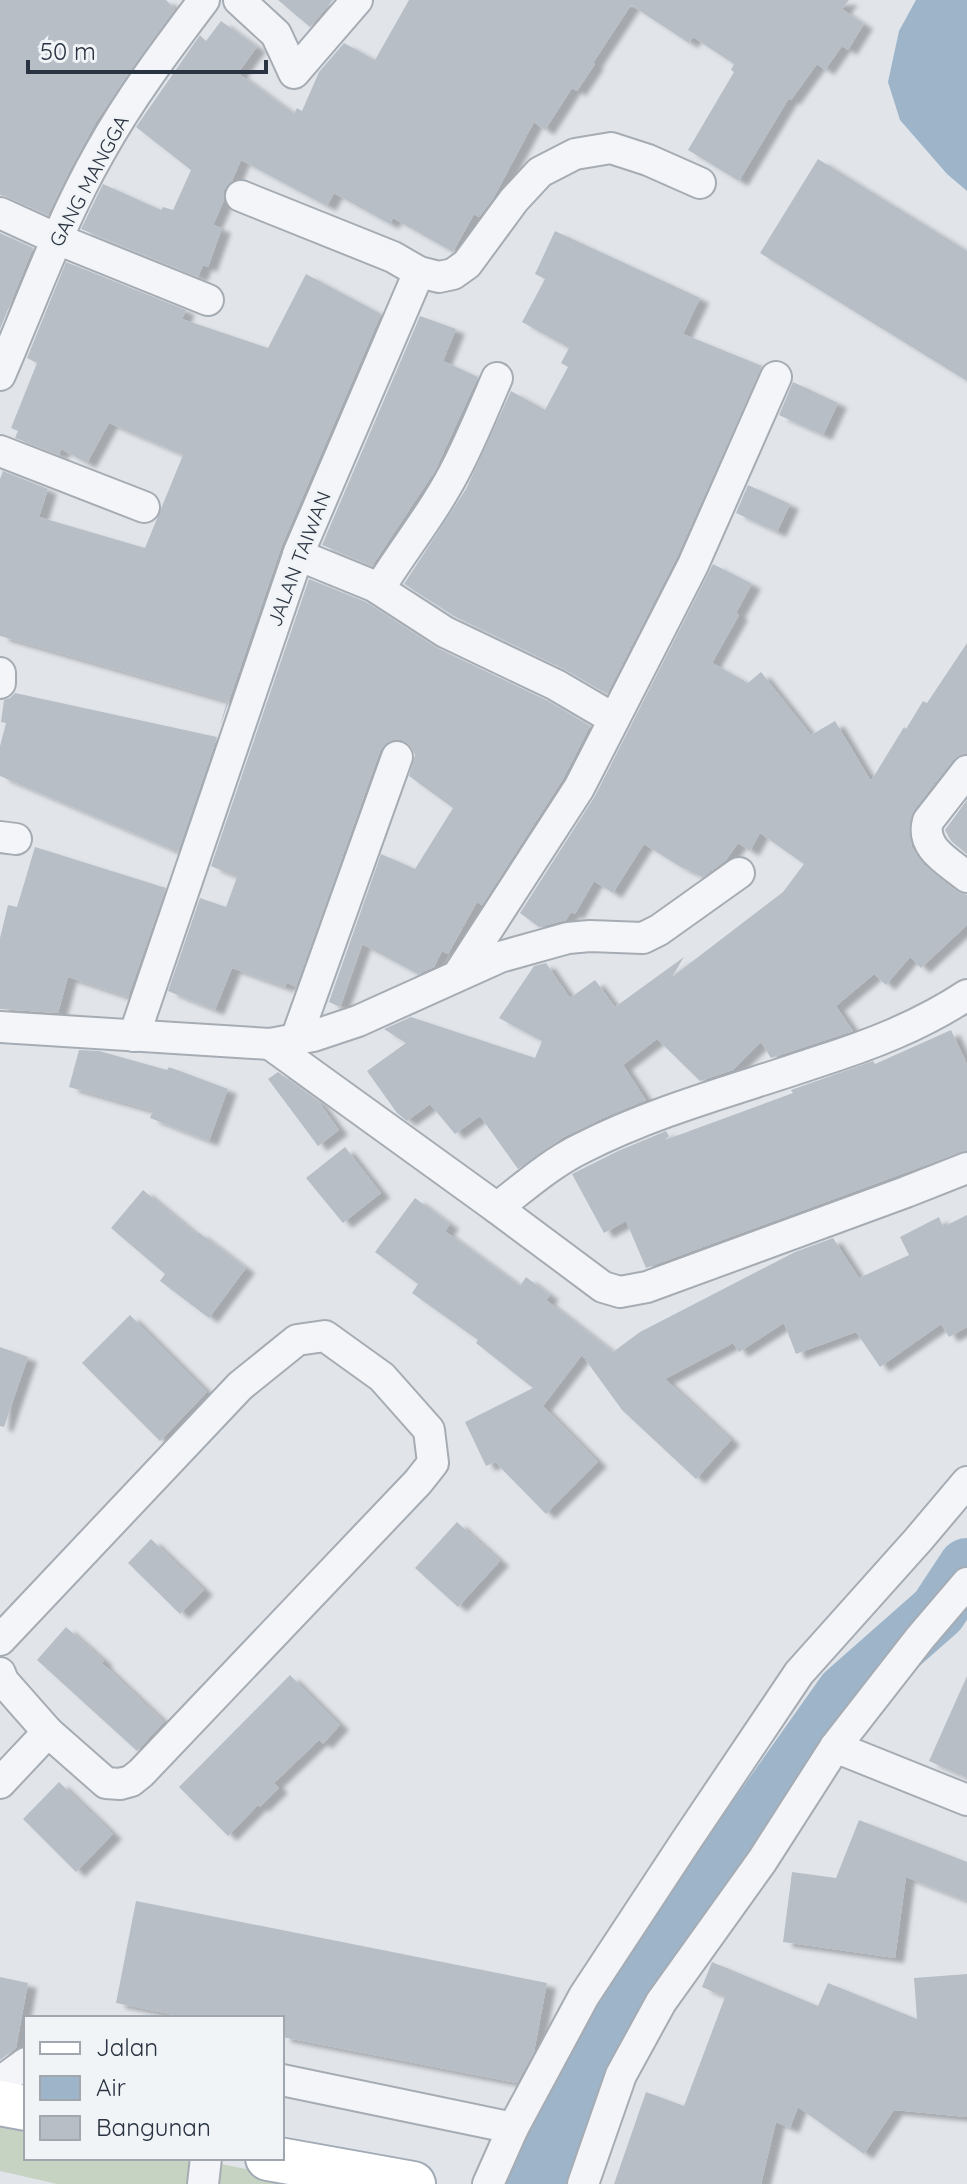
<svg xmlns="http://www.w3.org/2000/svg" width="967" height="2184" font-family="Quicksand,sans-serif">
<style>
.green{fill:#c7d3c2}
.water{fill:#9db4c9}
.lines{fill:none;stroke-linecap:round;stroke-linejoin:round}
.river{stroke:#9db4c9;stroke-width:58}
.building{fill:#b8bec6;filter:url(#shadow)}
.minor-casing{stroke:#a6acb4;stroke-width:34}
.primary-casing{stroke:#a1aab5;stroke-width:48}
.minor{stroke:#f4f5f8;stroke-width:30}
.primary{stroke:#fff;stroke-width:44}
.labels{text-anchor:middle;stroke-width:6;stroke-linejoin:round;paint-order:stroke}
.street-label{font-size:20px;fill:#2a3341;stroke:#f1f4f7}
</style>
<defs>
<filter id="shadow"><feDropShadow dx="9" dy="5" stdDeviation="2" flood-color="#0004"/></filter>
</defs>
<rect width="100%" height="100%" fill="#e1e5ea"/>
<polygon class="green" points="0,2119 26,2124 26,2158 191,2158 320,2184 57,2184 0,2171"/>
<polygon class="water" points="916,0 967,0 967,191 947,174 900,120 888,82 899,31"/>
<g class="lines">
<polyline class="river" points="535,2184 597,2024 680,1926 845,1693 938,1611 967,1567"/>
</g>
<g class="building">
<polygon points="0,0 166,0 175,9 135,64 96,122 70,170 48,215 7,197 0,195"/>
<polygon points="278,0 333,0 310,27"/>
<polygon points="409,0 849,0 842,9 864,24 848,50 842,46 825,70 817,64 791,100 789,98 739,181 688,150 734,72 731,70 734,64 693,37 689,43 631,5 593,63 595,64 577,91 572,88 545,130 534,122 494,197 479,217 474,214 453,252 393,218 390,224 334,193 327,206 241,160 232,181 224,190 224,200 213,225 222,228 208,267 203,265 198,277 81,229 103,184 161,210 163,207 173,210 191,170 136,127 200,35 206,41 221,21 257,47 238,73 294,114 297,108 302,111 319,72 344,43 375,60"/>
<polygon points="818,159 967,251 967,381 760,253"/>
<polygon points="555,231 700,298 683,334 762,366 677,557 607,694 564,669 454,616 404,584 466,489 511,391 545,410 568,367 561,363 569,348 522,322 545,279 535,274"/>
<polygon points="0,233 33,248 0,329"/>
<polygon points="66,262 186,310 182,319 268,348 306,274 381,314 282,545 220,727 227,701 0,636 0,479 3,471 48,489 39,517 145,548 183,455 109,423 87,463 61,449 59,455 15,438 18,431 11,428 37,363 27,358"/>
<polygon points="420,316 456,329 443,361 478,377 435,471 372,566 322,545"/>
<polygon points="793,382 838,403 823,435 779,415"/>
<polygon points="748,485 790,504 777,532 736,513"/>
<polygon points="713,564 752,584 736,613 739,615 712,663 748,683 761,672 811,735 835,721 871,781 904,727 906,729 923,701 927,703 967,643 967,753 960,755 953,760 914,810 909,828 912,847 924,865 956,891 967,895 967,925 921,968 910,957 886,985 874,974 836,1006 853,1031 850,1032 771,1058 761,1042 733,1070 700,1081 657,1039 623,1065 646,1100 603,1118 562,1138 518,1169 480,1116 455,1134 430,1104 407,1121 397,1113 367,1071 406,1043 384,1029 411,1017 535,1058 542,1041 499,1018 534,966 546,963 570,998 595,980 615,1007 684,957 672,977 783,892 804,864 760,833 750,851 738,843 726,860 703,877 681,867 644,844 613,893 594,881 575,914 571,912 566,920 539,927 520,913 595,796"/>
<polygon points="309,579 366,602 437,648 548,701 590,726 563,779 482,905 477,902 448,954 442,951 434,967 418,974 362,944 340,1007 329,1002 381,854 415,869 453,808 409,776 415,755 410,745 402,740 393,740 386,743 380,751 296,987 287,983 285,987 232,968 215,1010 168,991 200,898 226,907 237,877 211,866"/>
<polygon points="15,693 217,737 178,852 0,776 0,746 6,723 1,722 4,700 10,698"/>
<polygon points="967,800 967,854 951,841 945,830"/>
<polygon points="35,847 166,888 128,997 68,977 58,1013 0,1009 0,938 8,905 17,907"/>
<polygon points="951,1030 967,1064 967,1150 646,1268 626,1221 604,1233 572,1174 618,1151 666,1131 669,1136 665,1140 793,1093 791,1090 873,1061 875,1064"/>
<polygon points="79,1050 99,1051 167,1070 169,1067 228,1089 209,1141 150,1118 153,1111 69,1087"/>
<polygon points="278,1072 318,1101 339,1130 318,1146 268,1079"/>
<polygon points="345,1147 381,1193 343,1223 306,1178"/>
<polygon points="143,1190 196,1234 198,1232 246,1268 209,1318 160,1281 165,1274 111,1228"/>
<polygon points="415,1198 450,1224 445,1231 520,1286 526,1277 550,1295 546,1300 613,1352 640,1332 795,1252 833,1238 859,1278 909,1255 900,1237 939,1217 943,1227 967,1215 967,1327 949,1337 941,1324 880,1367 856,1332 796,1354 784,1323 739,1352 733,1343 665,1379 731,1440 696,1479 622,1410 582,1355 543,1406 598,1462 546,1514 495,1462 486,1466 465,1422 533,1388 476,1343 478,1340 412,1293 418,1284 375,1252"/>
<polygon points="130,1315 207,1392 160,1441 82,1363"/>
<polygon points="0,1347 28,1357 4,1427 0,1426"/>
<polygon points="457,1522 500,1561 458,1607 415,1568"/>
<polygon points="151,1539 204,1590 180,1614 128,1563"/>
<polygon points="66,1627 104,1661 102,1663 164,1722 137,1751 37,1660"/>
<polygon points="290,1675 340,1725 323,1744 319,1740 274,1783 279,1788 260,1807 258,1805 228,1836 179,1787"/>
<polygon points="967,1676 967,1778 929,1761"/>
<polygon points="59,1782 113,1834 76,1872 23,1819"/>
<polygon points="859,1820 967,1862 967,1901 906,1877 895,1958 783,1942 792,1872 836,1878"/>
<polygon points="136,1901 547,1983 534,2052 517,2083 282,2037 282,2018 189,2018 116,2003"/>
<polygon points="712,1962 818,2006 828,1983 917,2019 914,1978 967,1974 967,2117 894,2110 864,2154 798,2107 790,2128 776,2122 761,2184 614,2184 646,2092 684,2106 725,1997 702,1987"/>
<polygon points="0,1977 28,1983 16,2048 0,2060"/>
</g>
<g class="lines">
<g class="minor-casing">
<g id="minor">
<polyline points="239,0 276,34 294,73 357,0"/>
<polyline points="241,196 393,257 419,272 439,277 453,274 467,264 514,200 540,172 575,154 611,148 648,160 700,183"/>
<polyline points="0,213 57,239 208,300"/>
<path d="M 0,375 C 32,301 60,222 100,152 C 130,98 167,49 204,0"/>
<polyline points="0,451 144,507"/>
<polyline points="298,555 374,586 445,632 556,685 614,719"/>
<path d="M 379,589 C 405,547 437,508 459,463 C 473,435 485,406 497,378"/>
<polyline points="0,673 0,683"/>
<path d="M 967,771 L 928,821 C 920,848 949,862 967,877"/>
<polyline points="0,837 16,839"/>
<polyline points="458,975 579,788 693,565 776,377"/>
<polyline points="0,1027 270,1044 313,1036 358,1021 500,957 568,938 590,936 643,938 659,930 739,873"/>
<polyline points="134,1036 299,552 419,272"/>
<polyline points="296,1039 397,757"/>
<path d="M 270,1044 L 497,1208 C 524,1187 551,1163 582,1148 C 656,1110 738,1089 817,1062 C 870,1045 920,1026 967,995"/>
<polyline points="497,1208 603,1287 620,1292 647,1287 906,1192 967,1168"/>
<polyline points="0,1640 240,1386 297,1340 325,1336 382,1377 429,1430 433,1463 418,1482 141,1773 131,1781 120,1784 106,1783 48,1732 0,1783"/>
<polyline points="0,1673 3,1681 48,1732"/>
<polyline points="835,1747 967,1800"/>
<polyline points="282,2080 513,2128"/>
<polyline points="0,2082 26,2063"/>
<polyline points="203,2184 206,2158"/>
<polyline points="488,2184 513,2128 584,1996 686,1841 799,1673 918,1540 967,1482"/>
<polyline points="583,2184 621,2075 661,2002 762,1861 835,1747 920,1638 967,1583"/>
</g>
</g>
<g class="primary-casing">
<g id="primary">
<polyline points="0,2103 26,2108"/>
<polyline points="268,2158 413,2184"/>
</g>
</g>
<use href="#minor" class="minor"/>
<use href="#primary" class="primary"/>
</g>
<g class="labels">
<g class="street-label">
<text transform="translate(89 181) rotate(-62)" y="7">GANG MANGGA</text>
<text transform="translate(299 559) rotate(-69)" y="7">JALAN TAIWAN</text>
</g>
</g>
<rect x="24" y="2016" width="260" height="144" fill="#f1f4f7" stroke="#a1a7ae" stroke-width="2"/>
<rect x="40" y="2042" width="40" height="12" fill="#ffffff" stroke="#a1a7ae" stroke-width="2"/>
<text x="96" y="2056" font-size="24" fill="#2a3341">Jalan</text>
<rect x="40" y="2076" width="40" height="24" fill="#9db4c9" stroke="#a1a7ae" stroke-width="2"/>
<text x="96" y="2096" font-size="24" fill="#2a3341">Air</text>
<rect x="40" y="2116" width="40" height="24" fill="#b8bec6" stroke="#a1a7ae" stroke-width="2"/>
<text x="96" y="2136" font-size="24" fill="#2a3341">Bangunan</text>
<path d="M28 60v12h238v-12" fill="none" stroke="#2a3341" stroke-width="4"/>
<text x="40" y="60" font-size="24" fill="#2a3341" stroke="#f1f4f7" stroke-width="6" paint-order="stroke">50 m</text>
</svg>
